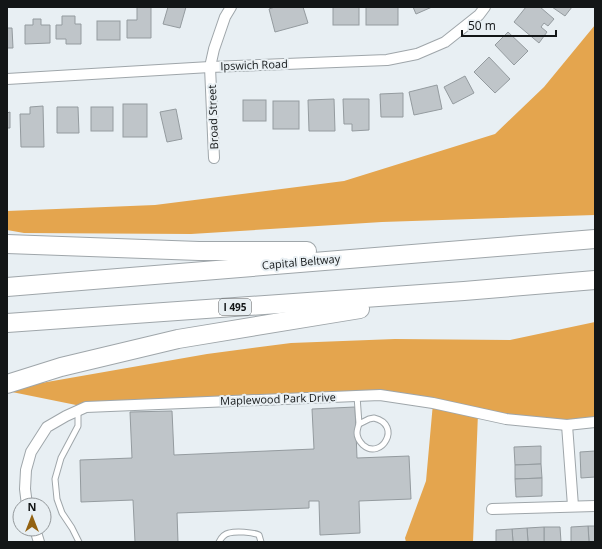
<svg xmlns="http://www.w3.org/2000/svg" width="602" height="549" font-family="'Open Sans',sans-serif">
<style>
.forest{fill:#e4a54e}
.building{fill:#bfc5c9;stroke:#949b9f}
.lines{fill:none;stroke-linecap:round;stroke-linejoin:round}
.service-casing{stroke:#9fa6aa;stroke-width:7}
.minor-casing{stroke:#9fa6aa;stroke-width:12}
.motorway-casing{stroke:#9fa6aa;stroke-width:20}
.service{stroke:#fff;stroke-width:5}
.minor{stroke:#fff;stroke-width:10}
.motorway{stroke:#fff;stroke-width:18}
.labels{text-anchor:middle;stroke-width:4;stroke-linejoin:round;paint-order:stroke}
.shield{fill:#e8eff3;stroke:#535759;stroke-width:1}
.shield-label{font-size:10px;font-weight:bold;fill:#131617}
.street-label{font-size:11px;fill:#131617;stroke:#e8eff3}
</style>
<rect width="100%" height="100%" fill="#e8eff3"/>
<g class="forest">
<polygon points="595,25 595,215 382,222 191,234 24,233 7,230 7,211 155,205 344,181 495,134 544,87"/>
<polygon points="595,322 595,422 567,425 478,413 473,542 406,542 405,538 426,481 433,403 379,395 86,407 7,391 7,389 207,354 291,343 395,339 510,340"/>
</g>
<g class="building">
<polygon points="137,7 151,7 151,38 127,38 127,20 137,20"/>
<polygon points="168,7 186,7 180,28 163,24"/>
<polygon points="275,7 303,7 308,23 275,32 269,9"/>
<rect x="333" y="7" width="26" height="18"/>
<rect x="366" y="7" width="32" height="18"/>
<polygon points="413,7 432,7 416,14"/>
<polygon points="526,7 540,7 554,19 548,26 544,23 541,27 547,32 539,43 514,22"/>
<polygon points="552,7 572,7 565,16"/>
<polygon points="62,16 75,16 75,24 81,24 81,44 66,44 66,39 56,39 56,25 62,25"/>
<polygon points="33,19 41,19 41,25 50,25 50,43 25,44 25,25 33,25"/>
<rect x="97" y="21" width="23" height="19"/>
<polygon points="7,28 12,28 13,48 7,48"/>
<polygon points="508,32 528,51 514,65 495,45"/>
<polygon points="489,57 510,79 495,93 474,72"/>
<polygon points="465,76 474,93 453,104 444,87"/>
<polygon points="437,85 442,109 414,115 409,92"/>
<polygon points="403,93 403,117 381,117 380,94"/>
<polygon points="334,99 335,131 309,131 308,100"/>
<polygon points="343,99 369,99 369,130 352,131 352,124 344,124"/>
<rect x="243" y="100" width="23" height="21"/>
<rect x="273" y="101" width="26" height="28"/>
<rect x="123" y="104" width="24" height="33"/>
<polygon points="43,106 44,147 21,147 20,114 30,114 30,107"/>
<polygon points="57,107 78,107 79,133 57,133"/>
<rect x="91" y="107" width="22" height="24"/>
<polygon points="176,109 182,139 167,142 160,112"/>
<polygon points="10,112 10,128 7,128 7,113"/>
<polygon points="355,407 357,458 409,456 411,499 359,501 360,533 320,535 319,501 309,501 309,508 177,513 178,542 135,542 133,500 81,502 80,460 132,458 130,412 172,411 174,455 314,449 312,409"/>
<polygon points="541,446 541,464 515,465 514,447"/>
<polygon points="595,451 595,477 581,478 580,452"/>
<polygon points="541,464 542,478 515,479 515,465"/>
<polygon points="542,478 542,496 516,497 515,479"/>
<polygon points="588,526 595,526 595,542 589,542"/>
<polygon points="588,526 589,542 571,542 571,527"/>
<polygon points="544,527 560,527 561,542 544,542"/>
<polygon points="544,527 544,542 528,542 527,528"/>
<polygon points="527,528 528,542 513,542 512,529"/>
<polygon points="512,529 513,542 496,542 496,530"/>
</g>
<g class="lines">
<g class="service-casing">
<g id="service">
<polyline points="357,396 359,424"/>
<polyline points="78,411 78,426 61,458 55,479 57,499 62,513 72,528 79,542"/>
<path d="M 374,418 C 403,425 381,461 363,445 C 360,442 357,438 357,433 C 357,430 358,427 359,424 L 369,419 Z"/>
<path d="M 219,542 C 221,538 224,534 229,533 C 236,531 252,532 259,535 L 261,542"/>
</g>
</g>
<g class="minor-casing">
<g id="minor">
<polyline points="7,79 210,67 387,60 417,54 445,42 479,15 485,7"/>
<polyline points="214,158 210,67 214,49 225,17 231,7"/>
<polyline points="567,425 573,506"/>
<polyline points="27,505 25,489 26,470 31,452 47,427 66,416 86,407 380,395 433,403 506,419 567,425 595,422"/>
<polyline points="492,509 595,506"/>
<polyline points="35,529 39,542"/>
</g>
</g>
<g class="motorway-casing">
<g id="motorway">
<polyline points="7,244 199,251 307,251"/>
<polyline points="7,287 595,239"/>
<polyline points="7,323 464,291 595,280"/>
<polyline points="7,384 61,367 178,339 360,309"/>
</g>
</g>
<use href="#service" class="service"/>
<use href="#minor" class="minor"/>
<use href="#motorway" class="motorway"/>
</g>
<g class="labels">
<rect class="shield" x="219" y="299" width="32" height="16" rx="3"/>
<g class="shield-label">
<text x="235" y="311">I 495</text>
</g>
<g class="street-label">
<text transform="translate(254 65) rotate(-2)" y="4">Ipswich Road</text>
<text transform="translate(213 117) rotate(-92)" y="4">Broad Street</text>
<text transform="translate(301 262) rotate(-5)" y="4">Capital Beltway</text>
<text transform="translate(278 399) rotate(-2)" y="4">Maplewood Park Drive</text>
</g>
</g>
<rect width="602" height="549" fill="none" stroke="#131617" stroke-width="16"/>
<g transform="translate(32 517)"><circle r="19" fill="#e8eff3" stroke="#93989b"/>
<path d="M0-3L7 15L0 10L-7 15Z" fill="#936211"/>
<text y="-6" font-size="11" font-weight="bold" text-anchor="middle" fill="#131617">N</text>
</g>
<path d="M462 30v6h94v-6" fill="none" stroke="#131617" stroke-width="2"/>
<text x="468" y="30" font-size="12" fill="#131617" stroke="#e8eff3" stroke-width="3" paint-order="stroke">50 m</text>
</svg>
